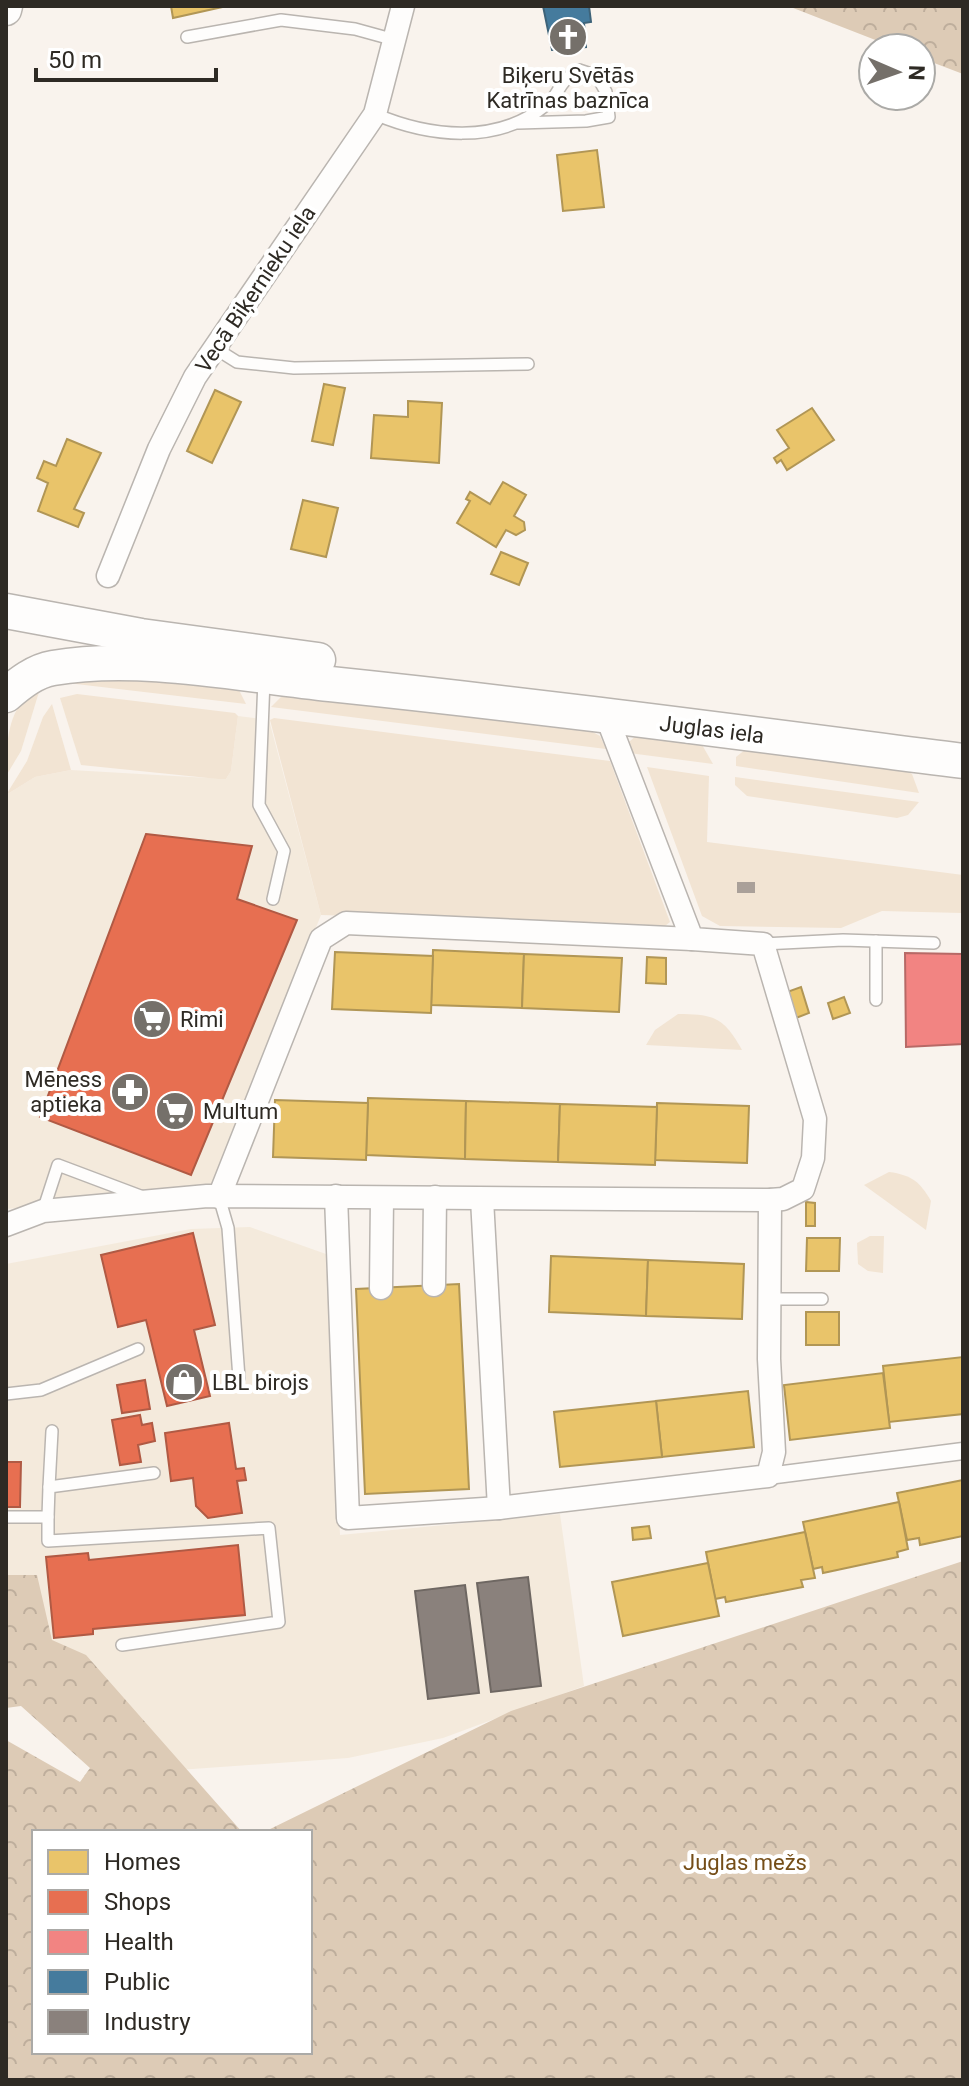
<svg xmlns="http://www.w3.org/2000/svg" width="969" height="2086" font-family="Roboto,sans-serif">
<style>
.commercial{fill:#f4eadc}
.green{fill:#f2e4d3}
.forest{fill:url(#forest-crowns)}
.homes{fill:#e9c46a;stroke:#b19655;stroke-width:2}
.shops{fill:#e76f51;stroke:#b05a44;stroke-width:2}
.health{fill:#f28482;stroke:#b76966;stroke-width:2}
.public{fill:#457b9d;stroke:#3e6379;stroke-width:2}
.industry{fill:#8a817c;stroke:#6e6762;stroke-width:2}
.building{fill:#aaa099}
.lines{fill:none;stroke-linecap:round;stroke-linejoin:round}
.service-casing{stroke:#bab5b0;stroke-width:14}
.pedestrian-casing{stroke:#bab5b0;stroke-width:19}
.minor-casing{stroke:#bab5b0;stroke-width:25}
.secondary-casing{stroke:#bab5b0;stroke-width:33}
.primary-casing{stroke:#bab5b0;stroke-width:37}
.service{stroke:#fefdfc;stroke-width:11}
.pedestrian{stroke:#fefdfc;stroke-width:16}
.minor{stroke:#fefdfc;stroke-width:22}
.secondary{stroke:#fefdfc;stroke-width:30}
.primary{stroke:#fefdfc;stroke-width:34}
.labels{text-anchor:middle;stroke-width:8;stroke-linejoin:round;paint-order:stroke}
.poi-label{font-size:22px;fill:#2e2a24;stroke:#fff;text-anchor:start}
.street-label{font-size:22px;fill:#2e2a24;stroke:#fff}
.park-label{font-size:22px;fill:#754e18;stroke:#fff}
</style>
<defs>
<pattern id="forest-crowns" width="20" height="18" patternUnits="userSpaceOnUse" patternTransform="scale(2)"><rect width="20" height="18" fill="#ddcbb6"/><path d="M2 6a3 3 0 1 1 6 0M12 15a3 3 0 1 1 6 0" fill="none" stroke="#beae9c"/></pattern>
</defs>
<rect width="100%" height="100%" fill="#f9f3ed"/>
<g class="commercial">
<polygon points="238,716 269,720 321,915 210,1190 6,1209 6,795 35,777 71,770 226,779 231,771"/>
<polygon points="250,1227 326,1254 340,1535 560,1514 584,1686 443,1738 348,1758 164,1771 6,1614 6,1264 191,1229"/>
</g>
<g class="green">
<polygon points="71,674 237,686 246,704 59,682"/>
<path d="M 42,682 L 21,751 L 6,776 C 6,738 8,705 42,682 Z"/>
<polygon points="295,692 589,730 600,736 606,749 271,707 282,696"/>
<polygon points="77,694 235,713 238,716 231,771 226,779 218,779 81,765 60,698"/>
<polygon points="52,704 71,770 35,777 6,795 27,761 43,717"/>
<polygon points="274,718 610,761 670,922 665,926 321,915 270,720"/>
<polygon points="638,734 701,743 713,764 629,753 629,742"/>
<polygon points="746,749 903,769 912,774 919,793 736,766 736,757"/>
<polygon points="647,767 709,776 707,842 963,875 962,913 882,911 841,928 720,926 702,916"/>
<polygon points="735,777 919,802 908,815 897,818 747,796 735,785"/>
<path d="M 678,1014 C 715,1014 724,1018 742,1050 L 646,1045 L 655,1030 Z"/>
<path d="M 889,1172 C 912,1175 920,1182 931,1201 L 926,1230 L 864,1185 Z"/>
<polygon points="870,1236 884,1236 883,1273 868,1271 858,1264 857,1243"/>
</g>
<g class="forest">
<polygon points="788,6 963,6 963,74 921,58 921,48 896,48"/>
<polygon points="963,1561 963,2080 6,2080 6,1740 80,1782 90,1768 21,1706 6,1708 6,1575 37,1575 52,1640 86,1655 242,1832 34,1832 34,2052 310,2052 310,1832 264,1832 511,1711"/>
</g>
<g class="homes">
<polygon points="171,6 227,6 173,18"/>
<polygon points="597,150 604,207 563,211 557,155"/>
<polygon points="324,384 345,388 333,445 312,441"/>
<polygon points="215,390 241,402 212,463 187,451"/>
<polygon points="408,401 442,403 439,463 371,458 374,415 408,417"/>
<polygon points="812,408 834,440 787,470 781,460 777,463 774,458 789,448 777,430"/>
<polygon points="67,439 101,453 74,509 84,513 78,527 38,511 48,483 37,478 44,461 56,466"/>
<polygon points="503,482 526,495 514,516 524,522 525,530 516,535 506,530 496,547 457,523 470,501 466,499 470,492 490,504"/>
<polygon points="303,500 338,508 326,557 291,549"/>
<polygon points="501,552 528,563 519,585 491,574"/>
<polygon points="433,950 524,954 522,1008 431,1005"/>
<polygon points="335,952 433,956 431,1013 332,1009"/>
<polygon points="524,954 622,958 619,1012 522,1008"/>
<polygon points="647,957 666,958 666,984 646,983"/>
<polygon points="801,987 809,1013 796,1018 787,992"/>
<polygon points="844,997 850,1013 833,1019 828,1003"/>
<polygon points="368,1098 466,1101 465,1159 366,1155"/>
<polygon points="275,1100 368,1103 366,1160 273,1157"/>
<polygon points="466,1101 560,1104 558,1162 465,1159"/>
<polygon points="657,1103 749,1106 747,1163 655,1160"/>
<polygon points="560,1104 657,1107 655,1165 558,1162"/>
<polygon points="806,1202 815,1203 815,1226 806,1226"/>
<polygon points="807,1238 840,1238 839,1271 806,1271"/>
<polygon points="551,1256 648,1260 646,1316 549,1312"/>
<polygon points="648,1260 744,1264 742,1319 646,1316"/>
<polygon points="459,1284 469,1489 365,1494 356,1289"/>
<rect x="806" y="1312" width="33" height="33"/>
<polygon points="963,1357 963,1414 889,1422 883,1366"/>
<polygon points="883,1373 890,1428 790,1440 784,1385"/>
<polygon points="748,1391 754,1447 662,1457 656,1401"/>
<polygon points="656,1401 662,1457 560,1467 554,1412"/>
<polygon points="963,1480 963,1536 920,1545 919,1538 907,1540 897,1493"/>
<polygon points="899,1502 908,1549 897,1552 898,1557 823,1573 822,1567 813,1569 803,1522"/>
<polygon points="649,1526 651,1538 633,1540 632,1528"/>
<polygon points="805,1532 815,1578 801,1580 803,1587 726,1602 725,1597 715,1599 706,1552"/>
<polygon points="708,1563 719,1616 623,1636 612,1582"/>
</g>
<g class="shops">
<polygon points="146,834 252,846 237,899 297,920 191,1175 40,1117"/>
<polygon points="193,1233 215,1325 194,1330 210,1396 167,1406 146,1320 118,1327 101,1255"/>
<polygon points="145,1380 150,1409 122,1413 117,1385"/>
<polygon points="140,1415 142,1425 152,1423 155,1441 138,1445 141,1462 120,1465 112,1420"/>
<polygon points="229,1423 236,1469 244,1468 246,1480 237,1481 242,1513 208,1518 196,1506 193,1478 171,1481 165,1433"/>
<polygon points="6,1462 21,1462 20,1507 6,1507"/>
<polygon points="238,1545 245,1615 93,1629 93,1634 54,1638 46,1557 88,1553 89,1560"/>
</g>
<polygon class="health" points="905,953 963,954 963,1044 906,1047"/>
<polygon class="public" points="543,6 589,6 591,22 584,23 586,47 552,50"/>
<g class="industry">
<polygon points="528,1577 541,1686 491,1692 477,1583"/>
<polygon points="465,1585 479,1693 428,1699 415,1591"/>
</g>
<rect class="building" x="737" y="882" width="18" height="11"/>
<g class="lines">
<g class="service-casing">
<g id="service">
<polyline points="187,37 281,20 355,29 395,40"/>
<path d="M 375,114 C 429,137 497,145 546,105 C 562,92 555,84 579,70 L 597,76 L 606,92 L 609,117 L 586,121 L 518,123"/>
<polyline points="213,347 237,362 294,368 528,364"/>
<polyline points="264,680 259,805 284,851 273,899"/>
<polyline points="763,944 843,940 934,943"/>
<polyline points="876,1000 876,941"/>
<polyline points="219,1197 228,1228 239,1378"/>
<polyline points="43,1211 58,1165 143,1197"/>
<polyline points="770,1299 822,1299"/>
<polyline points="6,1394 41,1390 138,1349"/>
<polyline points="49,1487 52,1431"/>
<polyline points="6,1517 48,1517 48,1541 269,1528 279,1622 122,1645"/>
<polyline points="48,1517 49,1487 154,1473"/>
</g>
</g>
<g class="pedestrian-casing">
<polyline id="pedestrian" points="768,1476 963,1451"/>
</g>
<g class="minor-casing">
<g id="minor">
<polyline points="108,576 159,449 195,377 375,114 403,6"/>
<polyline points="336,1196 348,1518 499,1508 768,1476 774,1452 769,1359 770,1200"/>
<polyline points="219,1197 321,939 346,923 692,939"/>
<polyline points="482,1199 499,1508"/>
<polyline points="6,1225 43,1211 207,1196 770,1200 783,1199 803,1189 813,1158 815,1119 763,944 692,939 606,715"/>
<polyline points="434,1285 435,1197"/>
<polyline points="381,1288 382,1198"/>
</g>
</g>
<g class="secondary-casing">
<polyline id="secondary" points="6,10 7,6"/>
</g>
<g class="primary-casing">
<g id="primary">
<polyline points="6,611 141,636 318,660"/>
<path d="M 6,695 C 20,683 35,671 53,668 C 139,653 243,675 330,684 C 542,706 752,734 963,761"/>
</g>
</g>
<use href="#service" class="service"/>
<use href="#pedestrian" class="pedestrian"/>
<use href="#minor" class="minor"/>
<use href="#secondary" class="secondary"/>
<use href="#primary" class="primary"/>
</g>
<defs>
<g id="church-disc" transform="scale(2)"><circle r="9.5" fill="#75706a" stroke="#fff"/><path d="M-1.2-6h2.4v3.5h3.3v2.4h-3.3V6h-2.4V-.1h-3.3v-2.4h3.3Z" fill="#fff"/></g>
<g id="supermarket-disc" transform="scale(2)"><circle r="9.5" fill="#75706a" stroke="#fff"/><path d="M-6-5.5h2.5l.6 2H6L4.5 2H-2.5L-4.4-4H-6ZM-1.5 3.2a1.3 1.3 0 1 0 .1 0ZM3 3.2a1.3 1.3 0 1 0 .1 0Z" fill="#fff"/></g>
<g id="pharmacy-disc" transform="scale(2)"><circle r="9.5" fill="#75706a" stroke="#fff"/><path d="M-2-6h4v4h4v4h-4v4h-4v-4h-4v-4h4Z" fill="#fff"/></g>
<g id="shop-disc" transform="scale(2)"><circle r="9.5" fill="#75706a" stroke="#fff"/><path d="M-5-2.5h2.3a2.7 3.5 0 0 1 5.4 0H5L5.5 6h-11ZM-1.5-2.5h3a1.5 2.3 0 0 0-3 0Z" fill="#fff"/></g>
</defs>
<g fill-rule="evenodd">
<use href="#church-disc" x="568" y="37"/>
<use href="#supermarket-disc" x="152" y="1019"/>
<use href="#pharmacy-disc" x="130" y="1092"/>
<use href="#supermarket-disc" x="175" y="1111"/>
<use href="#shop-disc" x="184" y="1382"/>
</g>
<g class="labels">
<g class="poi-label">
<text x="568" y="83" text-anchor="middle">Biķeru Svētās<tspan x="568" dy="25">Katrīnas baznīca</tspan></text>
<text x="180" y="1027">Rimi</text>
<text x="102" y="1087" text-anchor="end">Mēness<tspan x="102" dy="25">aptieka</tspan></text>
<text x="203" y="1119">Multum</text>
<text x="212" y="1390">LBL birojs</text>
</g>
<g class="street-label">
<text transform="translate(255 289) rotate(-56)" y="8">Vecā Biķernieku iela</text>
<text transform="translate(712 729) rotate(7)" y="8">Juglas iela</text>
</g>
<g class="park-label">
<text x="745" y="1870">Juglas mežs</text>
</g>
</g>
<rect width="969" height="2086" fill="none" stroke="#2e2a24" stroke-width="16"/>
<rect x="32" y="1830" width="280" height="224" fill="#ffffff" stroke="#abaaa7" stroke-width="2"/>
<rect x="48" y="1850" width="40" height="24" fill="#e9c46a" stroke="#abaaa7" stroke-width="2"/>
<text x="104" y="1870" font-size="24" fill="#2e2a24">Homes</text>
<rect x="48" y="1890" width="40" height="24" fill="#e76f51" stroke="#abaaa7" stroke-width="2"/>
<text x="104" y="1910" font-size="24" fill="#2e2a24">Shops</text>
<rect x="48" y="1930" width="40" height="24" fill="#f28482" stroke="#abaaa7" stroke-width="2"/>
<text x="104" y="1950" font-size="24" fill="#2e2a24">Health</text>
<rect x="48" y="1970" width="40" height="24" fill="#457b9d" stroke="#abaaa7" stroke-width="2"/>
<text x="104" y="1990" font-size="24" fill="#2e2a24">Public</text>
<rect x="48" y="2010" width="40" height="24" fill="#8a817c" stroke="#abaaa7" stroke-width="2"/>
<text x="104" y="2030" font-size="24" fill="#2e2a24">Industry</text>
<g transform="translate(897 72) rotate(92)"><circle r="38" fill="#ffffff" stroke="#abaaa7" stroke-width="2"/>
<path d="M0-6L14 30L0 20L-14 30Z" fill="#75706a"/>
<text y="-12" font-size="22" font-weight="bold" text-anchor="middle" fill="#2e2a24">N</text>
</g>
<path d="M36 68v12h180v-12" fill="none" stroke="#2e2a24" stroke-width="4"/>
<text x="48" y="68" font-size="24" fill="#2e2a24" stroke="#ffffff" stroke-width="6" paint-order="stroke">50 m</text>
</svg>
